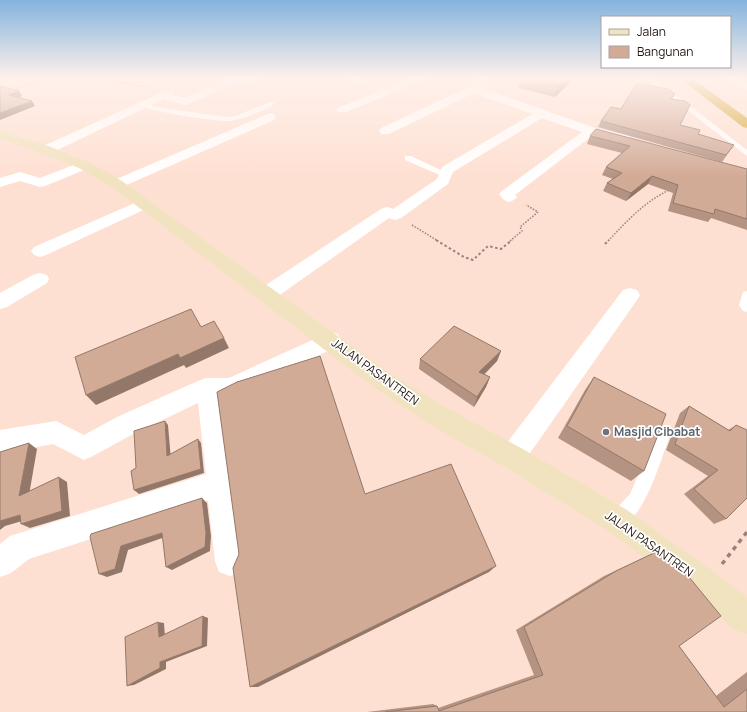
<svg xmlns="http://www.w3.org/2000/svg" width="747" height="712" font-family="Manrope,sans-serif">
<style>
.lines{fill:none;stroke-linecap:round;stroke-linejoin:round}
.path-far2{stroke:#998379;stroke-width:1.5;stroke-dasharray:1.5 1.5;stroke-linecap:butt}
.path-far1{stroke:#998379;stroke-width:2;stroke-dasharray:2.5 2.5;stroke-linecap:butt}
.path{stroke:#998379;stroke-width:3.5;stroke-dasharray:4.5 4.5;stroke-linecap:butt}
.service{fill:#fff;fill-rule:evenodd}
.minor{fill:#fff;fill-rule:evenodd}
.secondary{fill:#f1e3bf;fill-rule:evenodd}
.motorway{fill:#d0a22b;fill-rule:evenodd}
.wall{fill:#b59382}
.shaded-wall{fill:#93786a}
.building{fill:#d2ab97;stroke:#93786a}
.worship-dot{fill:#6b7280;stroke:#fff;stroke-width:1.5}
.labels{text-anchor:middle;stroke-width:3.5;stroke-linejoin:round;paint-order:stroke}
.street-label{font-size:12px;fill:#231710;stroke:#fff}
.worship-label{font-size:12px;font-weight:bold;fill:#5b616d;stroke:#fff;text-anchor:start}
</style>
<rect width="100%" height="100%" fill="#fee0d2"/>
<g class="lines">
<g class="path-far2">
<polyline points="88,77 145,87"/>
<polyline points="10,91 50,77"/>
<polyline points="412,225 438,241"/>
<polyline points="510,241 522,231 520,227 538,212 526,205"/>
<path d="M 608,241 C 628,220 644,202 671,189"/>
</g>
<g class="path-far1">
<polyline points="436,240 464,257 473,260 488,246 501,249 512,240"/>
<polyline points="605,244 609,240"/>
</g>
<polyline class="path" points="722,564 747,532"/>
<g class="service">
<polygon points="343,77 352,77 390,91 385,92"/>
<polygon points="644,77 651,77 666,87 747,150 747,156"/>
<path d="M 270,102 L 275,103 C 268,110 240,120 230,121 C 218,122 146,111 139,105 L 142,103 L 168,109 L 228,117 L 235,116 Z"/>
<polygon points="405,156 411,156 449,174 445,177 442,176 405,160"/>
<polygon points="747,291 747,312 743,311 739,305 743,292"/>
<path d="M 661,432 L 666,434 L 669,439 C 658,466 646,517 617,529 L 611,526 L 608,520 L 611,514 L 630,494 L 656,434 Z"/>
</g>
<g class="minor">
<polygon points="247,77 260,77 250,83 232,84 186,105 164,99 51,153 41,153 39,150 41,147 165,91 173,91 174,93 173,95 185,98 226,79"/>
<polygon points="414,77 428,77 427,79 346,112 338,112 336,110 338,108"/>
<polygon points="481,77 485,78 488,82 486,86 482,88 595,128 629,136 630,139 629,142 624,143 593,135 515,195 517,197 514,200 509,202 504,200 499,194 502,191 582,132 542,118 453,172 448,184 401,218 395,220 389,218 274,299 267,301 260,299 257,294 260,289 381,209 387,207 393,209 437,179 442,167 532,114 474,93 389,134 381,134 379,131 381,128 469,87 477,82 476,80 477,78"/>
<polygon points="725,77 737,77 747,83 747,90 726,79"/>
<polygon points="270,113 274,114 276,117 274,120 122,187 117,188 112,187 110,184 112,181"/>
<polygon points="84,161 89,162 91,165 89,168 45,186 40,187 20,181 0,187 0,178 20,172 40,178"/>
<polygon points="144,199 150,201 152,204 150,207 46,255 40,257 34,255 31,251 34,247"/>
<polygon points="40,273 47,275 49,279 47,283 7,307 0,309 0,293 33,275"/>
<polygon points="630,288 637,290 640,295 637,300 521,466 512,469 503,466 499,457 503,448 623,290"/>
<polygon points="330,332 338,334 341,340 338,346 223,402 222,404 245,561 241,572 230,576 219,572 215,561 208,501 29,559 11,573 0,577 0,544 10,536 206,474 198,403 135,433 93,456 84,460 53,444 0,454 0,430 56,421 84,435 117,417 198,381 206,378 229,378"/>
</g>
<polygon class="secondary" points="0,131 51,147 89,162 122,181 388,372 445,407 521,448 627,510 717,574 747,597 747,634 735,630 695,596 607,530 503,466 427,423 372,386 112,187 79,168 41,153 0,139"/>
<polygon class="motorway" points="678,77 690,77 747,118 747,128 743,127"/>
</g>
<g class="wall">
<polygon points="521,77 573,77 571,82 555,97 518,88"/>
<polygon points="675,94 672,99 680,125 698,134 734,145 722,162 598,127 601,121"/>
<polygon points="590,136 747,169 747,230 711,218 708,222 668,211 673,193 648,184 626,201 603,191 607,183 613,179 602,175 606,167 622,153 587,144"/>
<polygon points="501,351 497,361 484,375 490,377 486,387 474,407 419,369 420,359"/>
<polygon points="594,377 644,471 631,481 558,438 585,390"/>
<polygon points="689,406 728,430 736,425 726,519 714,524 684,494 708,476 666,450 680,413"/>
<polygon points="656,552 679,646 716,696 747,672 747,712 367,712 433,704 437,706 438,708 534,675 516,630 604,576"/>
</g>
<g class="shaded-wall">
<polygon points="568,77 573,77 571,82 555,97 558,85"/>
<polygon points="19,91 22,96 12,100 9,95"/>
<polygon points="32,101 35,106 0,120 0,113"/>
<polygon points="652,176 648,184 626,201 631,193"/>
<polygon points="224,338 229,348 186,368 184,365 96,405 86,395 178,354"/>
<polygon points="501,351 497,361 476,382 479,372"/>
<polygon points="490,377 486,387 474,407 477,397"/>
<polygon points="165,421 168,425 171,460 167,456"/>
<polygon points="198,439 201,443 204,473 139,494 134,490"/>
<polygon points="29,443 37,449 28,501 19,496"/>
<polygon points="59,477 67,482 70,516 30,528 21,524"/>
<polygon points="202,498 207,503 211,536 210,551 172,570 166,567"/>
<polygon points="20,515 29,519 5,526 0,530 0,521"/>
<polygon points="162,533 168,536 128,550 122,572 107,577 99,574 121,546"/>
<polygon points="496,566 489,572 258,687 250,687"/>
<polygon points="203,616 208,618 207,646 166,662 166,669 134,685 127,686 160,662"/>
<polygon points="158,622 164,623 165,638 159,637"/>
</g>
<g class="building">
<polygon points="522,77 568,77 558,85"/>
<polygon points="637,83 668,89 675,94 671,99 685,101 690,105 680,125 700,130 698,134 734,145 726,155 601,121 611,107 621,109"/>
<polygon points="0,86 19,91 9,95 32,101 0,113"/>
<polygon points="596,129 747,169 747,219 715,209 714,214 673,203 678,185 652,176 631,193 607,183 622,173 606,167 630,146 590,136"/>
<polygon points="191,309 201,327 214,321 224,338 180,358 178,354 86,395 75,357"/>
<polygon points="454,326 501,351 479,372 490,377 477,397 420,359"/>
<polygon points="320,356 365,494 451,464 496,566 250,687 233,568 239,554 217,392 237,382"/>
<polygon points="594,377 666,414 644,471 567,426"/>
<polygon points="689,406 730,431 736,425 747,430 747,498 726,519 694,489 718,470 675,444"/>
<polygon points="165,421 167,456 198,439 201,469 134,490 131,471 136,468 134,431"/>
<polygon points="29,443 19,496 59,477 62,511 21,524 20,515 0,521 0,452"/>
<polygon points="202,498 206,533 205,547 166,567 162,533 121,546 115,569 99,574 90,537 91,534"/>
<polygon points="656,552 689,577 721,616 679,646 724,707 747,689 747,712 385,712 437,706 439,711 543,675 524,627 616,571"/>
<polygon points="203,616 202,646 160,662 160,668 127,686 125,637 158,622 159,637"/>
</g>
<linearGradient id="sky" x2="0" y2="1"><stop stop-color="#84b3dd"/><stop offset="0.44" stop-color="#fff1eb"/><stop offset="1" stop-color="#fff1eb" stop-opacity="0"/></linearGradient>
<rect width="747" height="177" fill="url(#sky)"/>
<circle class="worship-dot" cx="606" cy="432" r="4"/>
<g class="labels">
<g class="street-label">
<text transform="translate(375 372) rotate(36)" y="4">JALAN PASANTREN</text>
<text transform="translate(649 544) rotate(35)" y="4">JALAN PASANTREN</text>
</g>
<g class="worship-label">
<text x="614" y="436">Masjid Cibabat</text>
</g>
</g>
<rect x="601" y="16" width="130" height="52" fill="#ffffff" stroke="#a7a29f"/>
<rect x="609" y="29" width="20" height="6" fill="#f1e3bf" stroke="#a7a29f"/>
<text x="637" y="36" font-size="12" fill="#231710">Jalan</text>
<rect x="609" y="46" width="20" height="12" fill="#d2ab97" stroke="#a7a29f"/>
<text x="637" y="56" font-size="12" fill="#231710">Bangunan</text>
</svg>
